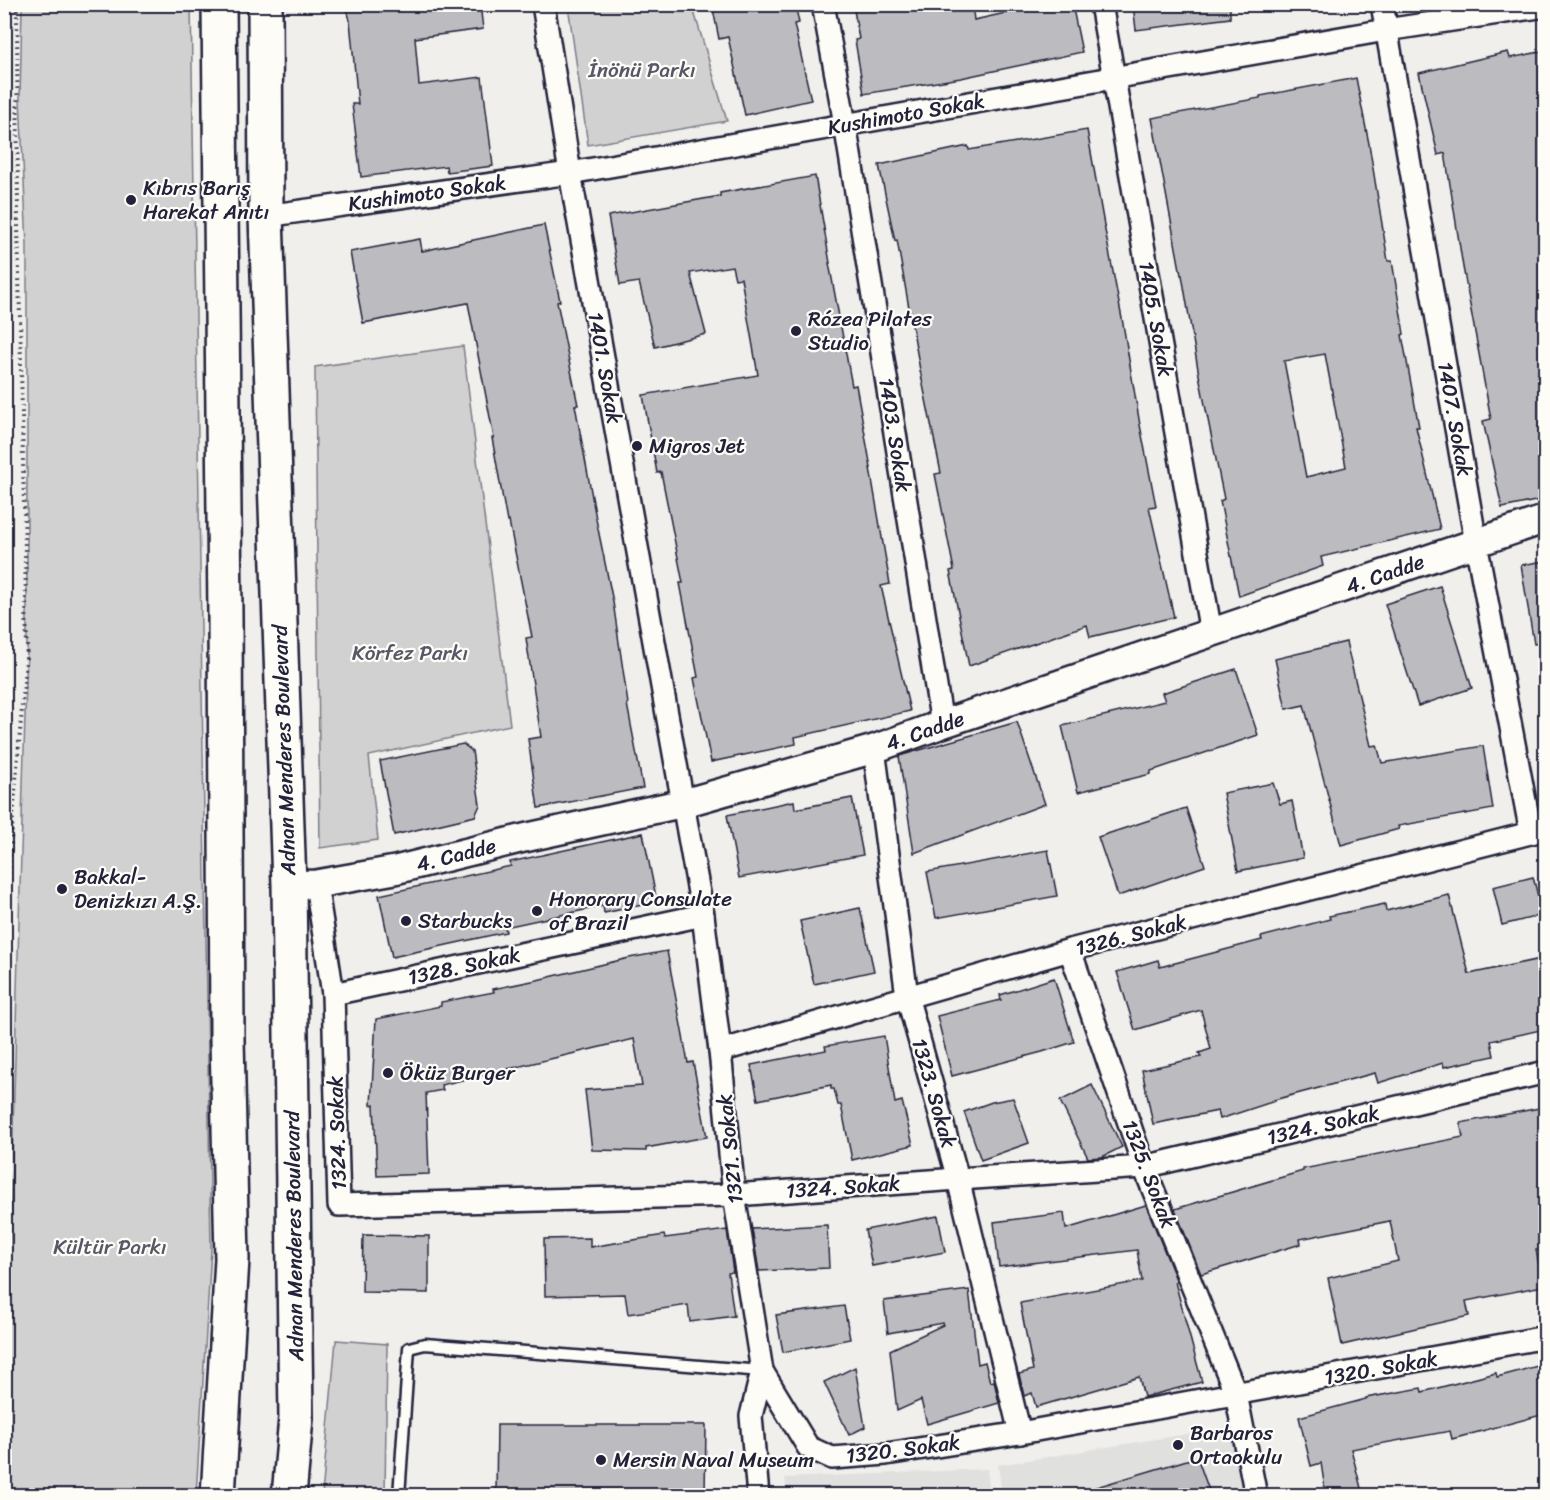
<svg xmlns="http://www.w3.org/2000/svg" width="1550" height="1500" font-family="Sriracha,sans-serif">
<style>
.built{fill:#e0e0df}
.green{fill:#d2d1d1;stroke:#7a7a86;stroke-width:1.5}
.building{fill:#bcbcc0;stroke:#22223b;stroke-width:1.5;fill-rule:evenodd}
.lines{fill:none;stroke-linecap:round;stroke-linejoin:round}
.service-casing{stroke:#22223b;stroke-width:15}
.minor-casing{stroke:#22223b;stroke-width:26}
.tertiary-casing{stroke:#22223b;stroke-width:32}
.primary-casing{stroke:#22223b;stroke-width:38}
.path{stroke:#22223b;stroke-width:4;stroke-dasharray:1.5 4.5;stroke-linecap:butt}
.service{stroke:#fdfcf7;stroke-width:10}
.minor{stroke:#fdfcf7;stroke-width:21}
.tertiary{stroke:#fdfcf7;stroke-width:27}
.primary{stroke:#fdfcf7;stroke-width:33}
.poi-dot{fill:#22223b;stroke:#fdfcf7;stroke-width:2}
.labels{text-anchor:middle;stroke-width:4.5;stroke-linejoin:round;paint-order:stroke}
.park-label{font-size:21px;fill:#575768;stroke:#fdfcf7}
.street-label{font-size:21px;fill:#22223b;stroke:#fdfcf7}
.poi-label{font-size:21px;fill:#22223b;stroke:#fdfcf7;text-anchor:start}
</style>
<rect width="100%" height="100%" fill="#f0efec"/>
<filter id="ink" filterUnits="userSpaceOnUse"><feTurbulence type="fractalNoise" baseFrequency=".0167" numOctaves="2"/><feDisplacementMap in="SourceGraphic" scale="12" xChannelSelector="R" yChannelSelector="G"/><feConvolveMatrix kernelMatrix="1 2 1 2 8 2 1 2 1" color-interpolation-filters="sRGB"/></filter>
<g filter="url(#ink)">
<g class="built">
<polygon points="1235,1426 1248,1495 1002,1495 998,1465"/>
<polygon points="987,1469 990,1495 787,1495 785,1478"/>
</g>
<g class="green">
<polygon points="22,5 191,5 211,1250 196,1495 5,1495 5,1401 27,648 27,245 20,99"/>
<polygon points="568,5 692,5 727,121 588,145"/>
<polygon points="463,346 510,725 369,756 378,840 320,848 315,367"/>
<polygon points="336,1340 387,1344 385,1495 322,1495"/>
</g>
<g class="building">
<polygon points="346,4 480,4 483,29 415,38 419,85 482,77 493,166 447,172 446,166 361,177 352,104 358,104 350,21"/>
<polygon points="712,4 795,4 799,23 794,24 811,100 745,115 728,37 719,39"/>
<polygon points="853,4 972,4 974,20 1047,4 1072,4 1082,52 961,78 864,94 855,40 859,39"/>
<polygon points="1133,4 1230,4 1230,18 1136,30"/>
<polygon points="1545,51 1545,202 1540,203 1545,236 1545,499 1502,508 1483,421 1491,419 1463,267 1445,153 1438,155 1419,73 1508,52 1510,58"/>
<path d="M 1356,78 L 1369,144 L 1388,261 L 1392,261 L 1404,334 L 1402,335 L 1419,427 L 1416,427 L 1440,529 L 1321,557 L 1323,566 L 1239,596 L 1220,501 L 1224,499 L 1199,375 L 1182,275 L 1181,275 L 1152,118 L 1260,98 L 1260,96 ZM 1325,354 L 1346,467 L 1306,477 L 1284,361 Z"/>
<polygon points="1087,130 1104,225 1123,324 1140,425 1156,506 1149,507 1174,617 1090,637 1087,625 969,666 950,571 954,570 935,474 941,473 920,370 897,240 895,241 879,165 968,146 969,150"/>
<polygon points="815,176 830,263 829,263 852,386 856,385 871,468 870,468 890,584 881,586 910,711 795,737 796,744 711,762 694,678 698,677 680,583 683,583 661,472 657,473 643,395 758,375 741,278 735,279 732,266 690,273 706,334 655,347 639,282 620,285 608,216 720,196 720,193"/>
<polygon points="544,225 560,301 557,302 578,405 575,405 597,524 613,602 628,704 627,704 643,788 538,808 528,739 541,737 526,638 532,637 509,521 507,522 492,438 494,438 468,303 363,323 350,252 420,239 422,251"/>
<polygon points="1545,561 1545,643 1534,644 1521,565"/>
<polygon points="1440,586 1472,688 1418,706 1385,604"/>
<polygon points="1346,642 1371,746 1377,745 1382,763 1483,746 1493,809 1398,826 1399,829 1341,845 1304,705 1286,709 1275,659"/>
<polygon points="1236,669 1258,735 1151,771 1151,774 1078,792 1062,726 1165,701 1162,693"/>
<polygon points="1017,722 1045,804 914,853 899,756"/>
<polygon points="463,744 472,751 480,805 475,816 394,835 380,761"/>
<polygon points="1273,783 1280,804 1292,801 1303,858 1238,871 1223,793"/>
<polygon points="852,798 863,855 739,878 727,815 794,801 795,809"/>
<polygon points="1186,808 1205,866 1118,896 1098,837"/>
<polygon points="643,833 657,902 604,913 603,906 505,927 506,932 392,957 379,895 511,866 510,862"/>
<polygon points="1048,850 1057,896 936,918 927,872"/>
<polygon points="1533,877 1543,915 1502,925 1493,887"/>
<polygon points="1449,895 1469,974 1545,958 1545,1029 1491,1041 1494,1056 1444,1067 1443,1063 1378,1083 1375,1073 1274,1100 1275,1101 1220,1119 1218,1111 1153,1124 1142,1070 1201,1057 1199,1053 1211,1049 1201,1010 1135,1030 1117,972 1158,960 1160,967 1262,940 1261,937 1330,919 1329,916 1385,904 1386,911"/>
<polygon points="860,908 874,971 814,984 800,921"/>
<polygon points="667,951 688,1063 693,1062 707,1137 646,1148 646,1151 592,1150 585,1090 642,1086 634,1039 441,1085 443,1090 426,1093 429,1174 377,1176 374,1104 371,1105 376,1019 441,1006 441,1002 494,992 493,989 537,980 629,958"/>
<polygon points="1054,978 1074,1042 1042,1052 952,1076 937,1016 1001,1000 1000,995"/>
<polygon points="884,1036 895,1103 902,1101 913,1145 852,1160 841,1105 838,1105 834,1089 831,1089 831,1085 758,1100 751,1065 826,1050 825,1046"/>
<polygon points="1092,1085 1122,1147 1102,1157 1088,1158 1060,1101"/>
<polygon points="1013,1098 1029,1143 981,1160 964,1112 992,1102"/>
<polygon points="1545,1107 1545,1250 1536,1250 1543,1286 1466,1301 1469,1316 1342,1345 1328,1278 1398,1261 1390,1221 1300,1239 1301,1244 1201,1274 1175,1209 1303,1171 1303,1169 1463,1137 1460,1123"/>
<polygon points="1146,1205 1177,1282 1175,1282 1202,1382 1144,1397 1139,1377 1036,1407 1032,1393 1024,1396 1019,1374 1033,1370 1020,1303 1142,1281 1137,1250 999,1267 994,1222 1064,1213 1066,1229"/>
<polygon points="938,1216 945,1252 872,1266 865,1230"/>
<polygon points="827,1225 829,1268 759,1271 752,1229"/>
<polygon points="727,1230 733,1272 728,1273 734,1316 690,1322 688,1305 628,1314 625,1294 545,1296 544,1239 590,1238 590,1247 664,1235 665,1238"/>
<polygon points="363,1235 429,1236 429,1293 362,1292"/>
<polygon points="969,1290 978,1364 985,1362 990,1382 994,1381 999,1403 927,1424 921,1400 897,1411 890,1350 943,1325 942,1323 888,1333 884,1301"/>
<polygon points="844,1306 850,1339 783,1352 776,1315"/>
<polygon points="1545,1364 1545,1414 1452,1439 1450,1431 1351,1449 1363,1496 1326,1496 1321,1463 1311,1466 1299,1417 1366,1399 1366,1398 1421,1388 1422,1392 1496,1373 1497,1377"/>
<polygon points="855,1367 865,1427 849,1435 824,1382"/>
<polygon points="497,1425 706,1425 705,1496 496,1496"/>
<polygon points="1197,1457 1211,1496 1086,1496 1086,1490"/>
</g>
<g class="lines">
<g class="service-casing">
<polyline id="service" points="399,1496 409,1348 425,1344 762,1371"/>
</g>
<g class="minor-casing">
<g id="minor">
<polyline points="543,4 570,173 703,915 720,1051 734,1195 762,1371 751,1416 758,1496"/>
<polyline points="823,4 845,124 942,724"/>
<polyline points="1101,4 1211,633"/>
<polyline points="1382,4 1476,543 1531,833"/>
<polyline points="266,216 570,173 1386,30 1546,6"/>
<polyline points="874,749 907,996 958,1179 1020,1433"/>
<polyline points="316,884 333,994 703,915"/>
<polyline points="1070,950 1144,1167 1236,1394 1256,1496"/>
<polyline points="333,994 339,1205 734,1195 958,1179 1144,1167 1546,1072"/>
<polyline points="720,1051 1070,950 1546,829"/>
<polyline points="762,1371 808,1447 832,1458 886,1454 1020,1433 1546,1337"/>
</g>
</g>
<g class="tertiary-casing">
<polyline id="tertiary" points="289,885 316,884 395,870 524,838 684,803 874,749 942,724 1546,519"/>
</g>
<g class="primary-casing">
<g id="primary">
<polyline points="265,4 266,216 289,885 296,1418 289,1496"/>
<polyline points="218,1496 232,1259 227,1039 225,615 219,4"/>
</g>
</g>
<polyline class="path" points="4,1096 10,852 27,648 18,225 17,4"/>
<use href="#service" class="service"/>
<use href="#minor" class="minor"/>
<use href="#tertiary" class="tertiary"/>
<use href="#primary" class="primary"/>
</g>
</g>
<g class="poi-dot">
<circle cx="131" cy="200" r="6"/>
<circle cx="796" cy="331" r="6"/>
<circle cx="637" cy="446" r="6"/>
<circle cx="62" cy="889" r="6"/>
<circle cx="537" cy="911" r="6"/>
<circle cx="406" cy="921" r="6"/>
<circle cx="388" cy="1073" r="6"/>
<circle cx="1178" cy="1445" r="6"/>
<circle cx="601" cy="1460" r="6"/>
</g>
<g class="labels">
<g class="park-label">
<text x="642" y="77">İnönü Parkı</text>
<text x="410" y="660">Körfez Parkı</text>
<text x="110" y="1254">Kültür Parkı</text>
</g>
<g class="street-label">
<text transform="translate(906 114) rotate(-10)" y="7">Kushimoto Sokak</text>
<text transform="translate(427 193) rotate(-8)" y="7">Kushimoto Sokak</text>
<text transform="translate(1156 319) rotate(80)" y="7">1405. Sokak</text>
<text transform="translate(605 368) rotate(80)" y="7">1401. Sokak</text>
<text transform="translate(1455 419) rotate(80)" y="7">1407. Sokak</text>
<text transform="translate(895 435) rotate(81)" y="7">1403. Sokak</text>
<text transform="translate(1385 574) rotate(-19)" y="7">4. Cadde</text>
<text transform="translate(925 731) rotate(-19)" y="7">4. Cadde</text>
<text transform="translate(284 750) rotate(-92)" y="7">Adnan Menderes Boulevard</text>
<text transform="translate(456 855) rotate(-14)" y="7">4. Cadde</text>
<text transform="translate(1131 935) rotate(-14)" y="7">1326. Sokak</text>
<text transform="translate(464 966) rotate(-12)" y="7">1328. Sokak</text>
<text transform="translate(934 1093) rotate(74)" y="7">1323. Sokak</text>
<text transform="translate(1323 1125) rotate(-13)" y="7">1324. Sokak</text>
<text transform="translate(337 1133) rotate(-92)" y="7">1324. Sokak</text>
<text transform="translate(730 1149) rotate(-96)" y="7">1321. Sokak</text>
<text transform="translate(1149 1174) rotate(69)" y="7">1325. Sokak</text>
<text transform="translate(843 1187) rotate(-4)" y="7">1324. Sokak</text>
<text transform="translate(294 1236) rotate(-91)" y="7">Adnan Menderes Boulevard</text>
<text transform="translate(1381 1368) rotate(-10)" y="7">1320. Sokak</text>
<text transform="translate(903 1449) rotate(-7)" y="7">1320. Sokak</text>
</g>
<g class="poi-label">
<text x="143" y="195">Kıbrıs Barış<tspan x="143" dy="24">Harekat Anıtı</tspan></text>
<text x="808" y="326">Rózea Pilates<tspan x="808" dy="24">Studio</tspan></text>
<text x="649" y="453">Migros Jet</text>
<text x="74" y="884">Bakkal-<tspan x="74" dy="24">Denizkızı A.Ş.</tspan></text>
<text x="549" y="906">Honorary Consulate<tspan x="549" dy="24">of Brazil</tspan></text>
<text x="418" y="928">Starbucks</text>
<text x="400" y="1080">Öküz Burger</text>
<text x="1190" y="1440">Barbaros<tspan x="1190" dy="24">Ortaokulu</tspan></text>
<text x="613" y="1467">Mersin Naval Museum</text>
</g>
</g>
<rect width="1550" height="1500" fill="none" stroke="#fdfcf7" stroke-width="24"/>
<rect x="12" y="12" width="1526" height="1476" fill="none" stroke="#22223b" stroke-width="2" filter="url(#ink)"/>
</svg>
